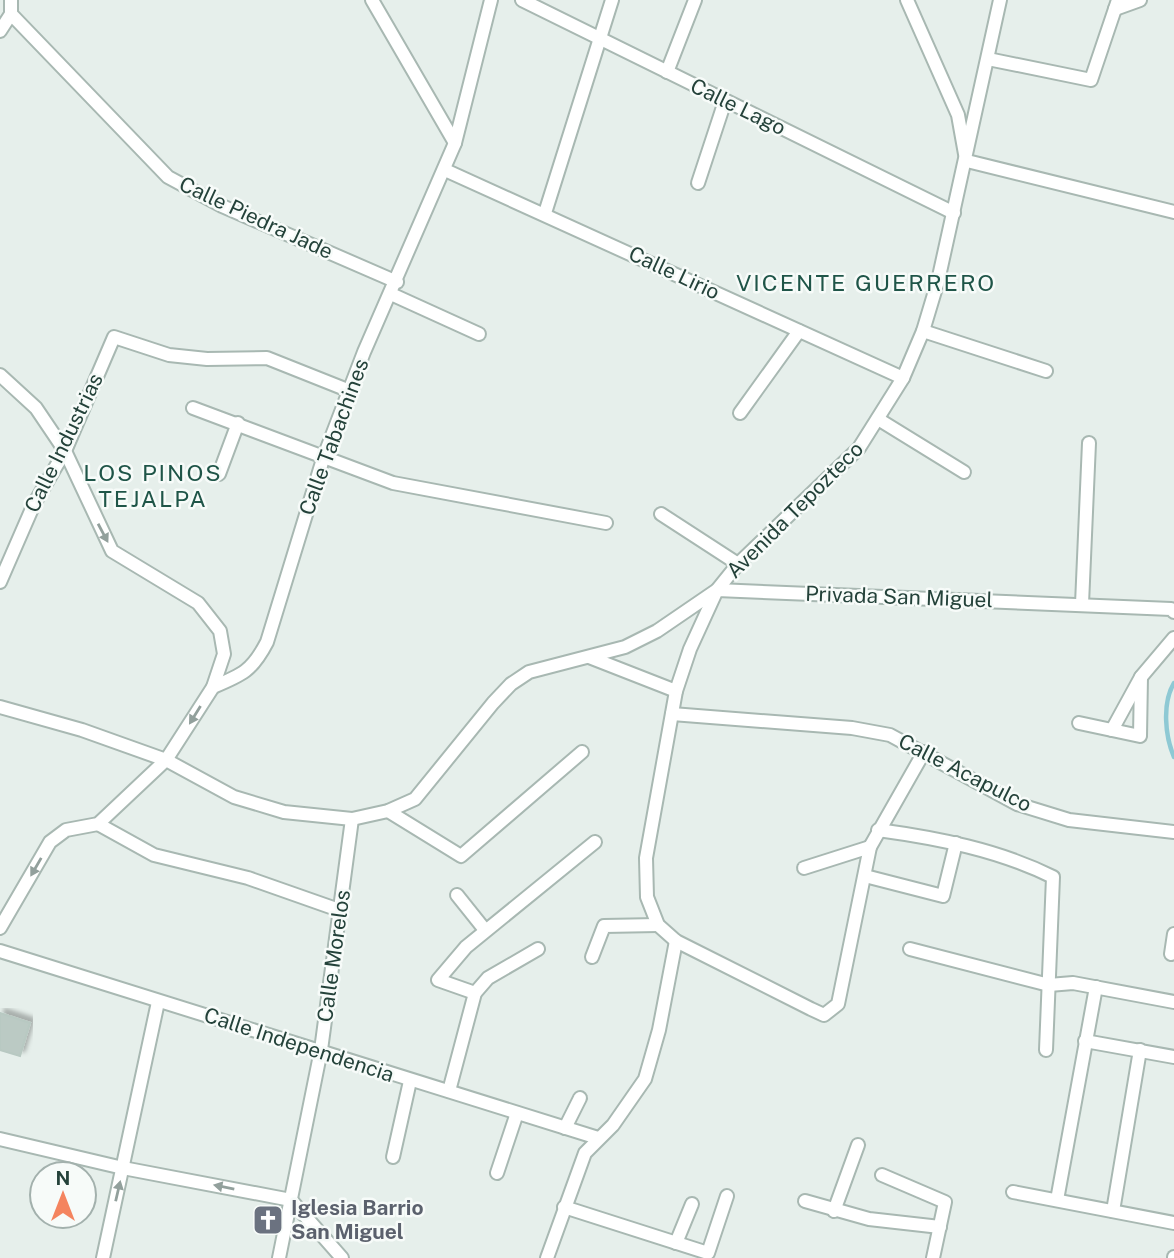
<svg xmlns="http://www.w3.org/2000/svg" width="1174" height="1258" font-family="'Public Sans',sans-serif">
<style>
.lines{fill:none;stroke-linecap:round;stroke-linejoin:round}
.stream{stroke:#8ec9d4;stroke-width:4.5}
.building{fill:#bbcac4;stroke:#b8c9c2;stroke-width:2;filter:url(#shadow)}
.minor-casing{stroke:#a8b8b2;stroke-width:16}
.minor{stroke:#fff;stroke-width:12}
.oneway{fill:#92a09c}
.labels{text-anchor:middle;stroke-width:5;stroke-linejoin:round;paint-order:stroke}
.street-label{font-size:21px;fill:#24423a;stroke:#f7fbf9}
.worship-label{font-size:21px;font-weight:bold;fill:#5b616d;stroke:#f7fbf9;text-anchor:start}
.neighbourhood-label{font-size:23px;letter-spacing:2px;fill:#1f5548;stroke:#f7fbf9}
</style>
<defs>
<filter id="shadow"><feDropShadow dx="4.5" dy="-4.5" stdDeviation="2" flood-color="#0004"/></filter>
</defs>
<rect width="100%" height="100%" fill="#e6efeb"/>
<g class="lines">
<path class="stream" d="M 1174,683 C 1162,703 1165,736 1174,757"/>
</g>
<polygon class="building" points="0,1013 30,1023 20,1056 0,1050"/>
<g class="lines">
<g class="minor-casing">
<g id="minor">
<polyline points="372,0 455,143"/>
<polyline points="522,0 954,213"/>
<polyline points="907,0 958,115 965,154"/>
<polyline points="1115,9 1140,0"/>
<polyline points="11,14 168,177 222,206 397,282"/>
<polyline points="0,31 11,14 11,0"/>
<polyline points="988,59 1091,80 1118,0"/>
<polyline points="667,72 695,0"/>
<polyline points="967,161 1174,212"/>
<polyline points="445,170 903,378"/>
<polyline points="698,183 725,101"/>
<polyline points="545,213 612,0"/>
<polyline points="391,294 479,334"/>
<polyline points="923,331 1046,371"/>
<polyline points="0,375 36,408 65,451 112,551 198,603 220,631 224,654 213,687 166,760 98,824 66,830 50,842 0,928"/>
<polyline points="193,408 393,483 606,523"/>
<polyline points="740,413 799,331"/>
<polyline points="878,419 964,472"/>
<polyline points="219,474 238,423"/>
<polyline points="661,514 738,564"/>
<polyline points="0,582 34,504 65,451 114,337 169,355 207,359 267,358 350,391"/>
<polyline points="1082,604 1089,443"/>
<polyline points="589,657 676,691"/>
<path d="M 213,687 C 242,675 252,671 267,642 L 323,459 L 364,352 L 455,143 L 491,0"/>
<polyline points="0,707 82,730 166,760 234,797 284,812 352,819 388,811 415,799 493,703 511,684 529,672 625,647 657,631 717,590 738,564 859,448 903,378 923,331 938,281 1000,0"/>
<polyline points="672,714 852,728 890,735 1017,804 1069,820 1174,832"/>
<polyline points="1079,723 1140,736 1141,677"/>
<polyline points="1112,730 1141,677 1174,638"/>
<polyline points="924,752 870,847 838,1004 824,1015 811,1009 676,941 658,925 647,897 646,858 676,691 690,649 717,590 1171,609 1174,612"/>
<polyline points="388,811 461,856 582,752"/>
<polyline points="98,824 154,855 248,878 339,910"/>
<path d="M 878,830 C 937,838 999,850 1053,877 L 1046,1050"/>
<polyline points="804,868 870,847"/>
<polyline points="865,876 943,896 956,843"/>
<polyline points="457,895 485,930"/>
<polyline points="910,949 1049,985 1073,983 1174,1002"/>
<polyline points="0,951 598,1138"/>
<polyline points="1171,954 1174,934"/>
<polyline points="592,957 604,926 658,925"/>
<polyline points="475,993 438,980 466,947 595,842"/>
<polyline points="1085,1041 1174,1057"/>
<polyline points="449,1091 475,993 488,978 538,949"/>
<polyline points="565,1128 580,1098"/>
<polyline points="0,1139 123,1168 291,1200 342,1258"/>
<polyline points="393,1157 410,1081"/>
<polyline points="497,1173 517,1113"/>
<polyline points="882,1175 945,1202 933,1258"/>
<polyline points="1013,1192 1174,1223"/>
<polyline points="1057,1200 1096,987"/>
<polyline points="805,1201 869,1219 940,1227"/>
<polyline points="564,1207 708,1253 727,1196"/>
<polyline points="834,1211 858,1145"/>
<polyline points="1113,1211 1140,1050"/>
<polyline points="676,1243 692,1204"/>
<polyline points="103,1258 158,1002"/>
<polyline points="279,1258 321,1050 352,819"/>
<polyline points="547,1258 585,1153 613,1125 645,1079 659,1030 676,941"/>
<polyline points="1174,1258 1174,1257"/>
</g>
</g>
<use href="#minor" class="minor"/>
</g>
<defs><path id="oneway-solid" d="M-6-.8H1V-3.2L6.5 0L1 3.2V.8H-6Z" transform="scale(1.75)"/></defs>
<g class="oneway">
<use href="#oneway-solid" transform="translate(103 533) rotate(62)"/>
<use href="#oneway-solid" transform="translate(195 715) rotate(122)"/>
<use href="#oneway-solid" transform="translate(36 867) rotate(120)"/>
<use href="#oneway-solid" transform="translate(224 1187) rotate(-169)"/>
<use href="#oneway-solid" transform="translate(118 1191) rotate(-77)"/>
</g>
<defs>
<g id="church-square" transform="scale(1.575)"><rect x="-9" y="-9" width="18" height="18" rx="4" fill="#6b7280" stroke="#f7fbf9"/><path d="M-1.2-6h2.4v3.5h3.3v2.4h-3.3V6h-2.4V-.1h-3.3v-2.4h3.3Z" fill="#fff"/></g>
</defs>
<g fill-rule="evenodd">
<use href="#church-square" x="268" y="1220"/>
</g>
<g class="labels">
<g class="street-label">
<text transform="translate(738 107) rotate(26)" y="7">Calle Lago</text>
<text transform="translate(256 218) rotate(25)" y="7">Calle Piedra Jade</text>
<text transform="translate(674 273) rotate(25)" y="7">Calle Lirio</text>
<text transform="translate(334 437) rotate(-70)" y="7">Calle Tabachines</text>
<text transform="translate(64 443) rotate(-64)" y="7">Calle Industrias</text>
<text transform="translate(795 510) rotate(-45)" y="7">Avenida Tepozteco</text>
<text transform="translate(899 597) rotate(2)" y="7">Privada San Miguel</text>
<text transform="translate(965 773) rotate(27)" y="7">Calle Acapulco</text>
<text transform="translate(334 956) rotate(-82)" y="7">Calle Morelos</text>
<text transform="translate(299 1045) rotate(18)" y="7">Calle Independencia</text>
</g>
<g class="worship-label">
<text x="291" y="1215">Iglesia Barrio<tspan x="291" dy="24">San Miguel</tspan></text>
</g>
<g class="neighbourhood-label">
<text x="866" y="291">VICENTE GUERRERO</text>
<text x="153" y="481">LOS PINOS<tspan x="153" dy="26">TEJALPA</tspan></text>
</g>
</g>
<g transform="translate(63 1195)"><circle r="33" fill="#f7fbf9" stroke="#a3b1ad" stroke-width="2"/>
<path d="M0-5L12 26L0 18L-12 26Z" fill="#f4845f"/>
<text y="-10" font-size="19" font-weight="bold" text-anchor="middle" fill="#24423a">N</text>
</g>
</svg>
